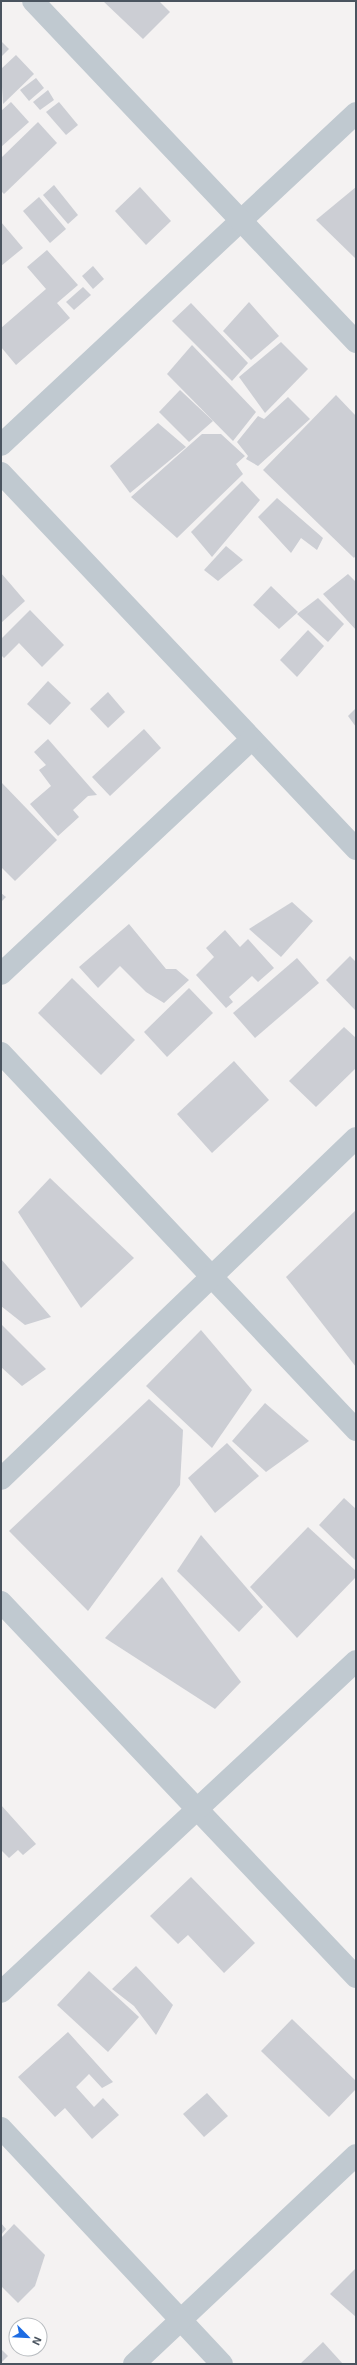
<svg xmlns="http://www.w3.org/2000/svg" width="357" height="2365" font-family="'Exo 2',sans-serif">
<style>
.building{fill:#ccced4}
.lines{fill:none;stroke-linecap:round;stroke-linejoin:round}
.minor{stroke:#c0c9d0;stroke-width:22}
.tertiary{stroke:#c0c9d0;stroke-width:22}
</style>
<rect width="100%" height="100%" fill="#f4f2f2"/>
<g class="building">
<polygon points="103,1 159,1 170,12 143,39"/>
<polygon points="1,41 9,49 1,57"/>
<polygon points="16,55 34,74 3,104 1,69"/>
<polygon points="36,78 44,88 29,101 20,90"/>
<polygon points="48,90 54,100 40,110 33,102"/>
<polygon points="11,102 29,122 1,147 1,111"/>
<polygon points="59,102 78,125 66,135 46,112"/>
<polygon points="38,122 57,143 4,194 1,191 1,158"/>
<polygon points="54,185 78,215 68,224 43,195"/>
<polygon points="140,187 171,221 146,245 115,211"/>
<polygon points="356,187 356,259 316,220"/>
<polygon points="39,197 66,229 50,243 23,211"/>
<polygon points="1,222 23,248 1,266"/>
<polygon points="47,250 78,285 57,303 70,318 16,365 1,347 1,328 46,289 27,267"/>
<polygon points="93,266 104,279 93,289 82,276"/>
<polygon points="83,287 91,295 74,310 66,302"/>
<polygon points="249,302 279,336 251,360 223,331"/>
<polygon points="191,303 248,363 232,381 172,321"/>
<polygon points="281,342 308,369 265,413 239,377"/>
<polygon points="192,345 256,412 233,441 167,374"/>
<polygon points="180,390 213,421 189,442 159,412"/>
<polygon points="336,395 356,416 356,555 354,558 263,470"/>
<polygon points="288,397 310,419 258,466 246,459 248,456 237,442 258,416 264,419"/>
<polygon points="158,423 186,447 130,493 110,466"/>
<polygon points="202,434 221,434 245,456 236,464 243,474 177,538 131,497"/>
<polygon points="242,481 260,500 212,557 191,532"/>
<polygon points="277,498 323,538 317,550 301,538 291,553 258,517"/>
<polygon points="226,546 243,560 218,581 204,570"/>
<polygon points="1,573 25,601 1,623"/>
<polygon points="348,574 356,582 356,630 323,594"/>
<polygon points="271,586 298,612 279,629 253,605"/>
<polygon points="318,598 344,624 328,642 297,614"/>
<polygon points="30,610 64,645 42,667 19,643 4,658 1,655 1,639"/>
<polygon points="308,630 324,646 297,677 280,660"/>
<polygon points="48,681 71,703 50,725 27,704"/>
<polygon points="108,692 125,712 108,728 90,709"/>
<polygon points="356,708 356,727 348,716"/>
<polygon points="144,729 161,748 110,796 92,777"/>
<polygon points="48,739 97,795 88,796 73,810 79,817 58,836 30,804 51,786 39,770 46,765 34,752"/>
<polygon points="1,782 57,840 15,881 1,867"/>
<polygon points="1,893 6,897 1,902"/>
<polygon points="292,902 313,921 281,957 249,929"/>
<polygon points="129,924 166,969 176,969 189,980 164,1003 146,992 120,966 98,988 79,967"/>
<polygon points="225,930 240,947 248,939 274,968 258,982 252,976 229,997 233,1002 226,1008 196,975 214,957 206,948"/>
<polygon points="350,956 356,962 356,1011 326,980"/>
<polygon points="297,958 319,983 255,1038 233,1013"/>
<polygon points="72,978 135,1040 101,1075 38,1013"/>
<polygon points="189,988 213,1013 167,1057 144,1032"/>
<polygon points="344,1027 356,1038 356,1068 316,1107 289,1081"/>
<polygon points="234,1061 269,1100 212,1153 177,1114"/>
<polygon points="50,1178 134,1258 81,1308 18,1212"/>
<polygon points="356,1210 356,1367 286,1277"/>
<polygon points="1,1259 51,1317 25,1325 1,1306"/>
<polygon points="1,1324 46,1369 22,1386 1,1367"/>
<polygon points="201,1330 252,1390 212,1448 146,1386"/>
<polygon points="149,1399 183,1430 180,1485 88,1611 9,1531"/>
<polygon points="265,1403 309,1441 266,1472 232,1441"/>
<polygon points="227,1443 259,1476 215,1513 188,1478"/>
<polygon points="344,1498 356,1509 356,1561 319,1525"/>
<polygon points="308,1527 356,1571 356,1577 297,1638 250,1587"/>
<polygon points="201,1535 263,1607 239,1632 177,1571"/>
<polygon points="162,1577 241,1682 215,1709 105,1638"/>
<polygon points="1,1805 36,1844 23,1855 18,1850 9,1858 1,1850"/>
<polygon points="191,1877 255,1943 224,1973 188,1935 178,1944 150,1916"/>
<polygon points="136,1966 173,2005 156,2035 134,2006 112,1989"/>
<polygon points="89,1971 139,2017 108,2052 57,2005"/>
<polygon points="292,2019 356,2081 356,2089 329,2117 261,2051"/>
<polygon points="68,2032 113,2082 102,2088 89,2074 76,2087 94,2107 103,2098 119,2115 92,2139 65,2108 55,2117 18,2077"/>
<polygon points="207,2093 228,2116 204,2137 183,2114"/>
<polygon points="1,2223 6,2229 1,2235"/>
<polygon points="14,2224 45,2255 35,2286 18,2303 1,2286 1,2238"/>
<polygon points="356,2268 356,2317 330,2294"/>
<polygon points="323,2342 343,2364 300,2364"/>
<polygon points="1,2349 8,2356 1,2363"/>
</g>
<g class="lines">
<g class="minor">
<polyline points="1,445 356,113"/>
<polyline points="1,473 356,849"/>
<polyline points="1,974 252,739"/>
<polyline points="1,1053 356,1430"/>
<polyline points="1,1479 356,1138"/>
<polyline points="1,1602 356,1977"/>
<polyline points="1,1992 356,1661"/>
<polyline points="1,2128 222,2364"/>
<polyline points="134,2364 356,2155"/>
</g>
<polyline class="tertiary" points="33,1 356,342"/>
</g>
<rect width="357" height="2365" fill="none" stroke="#4a545f" stroke-width="4"/>
<g transform="translate(28 2337) rotate(114)"><circle r="19" fill="#ffffff" stroke="#b7bbbf"/>
<path d="M0-3L7 15L0 10L-7 15Z" fill="#1d6ce3"/>
<text y="-6" font-size="11" font-weight="bold" text-anchor="middle" fill="#4a545f">N</text>
</g>
</svg>
